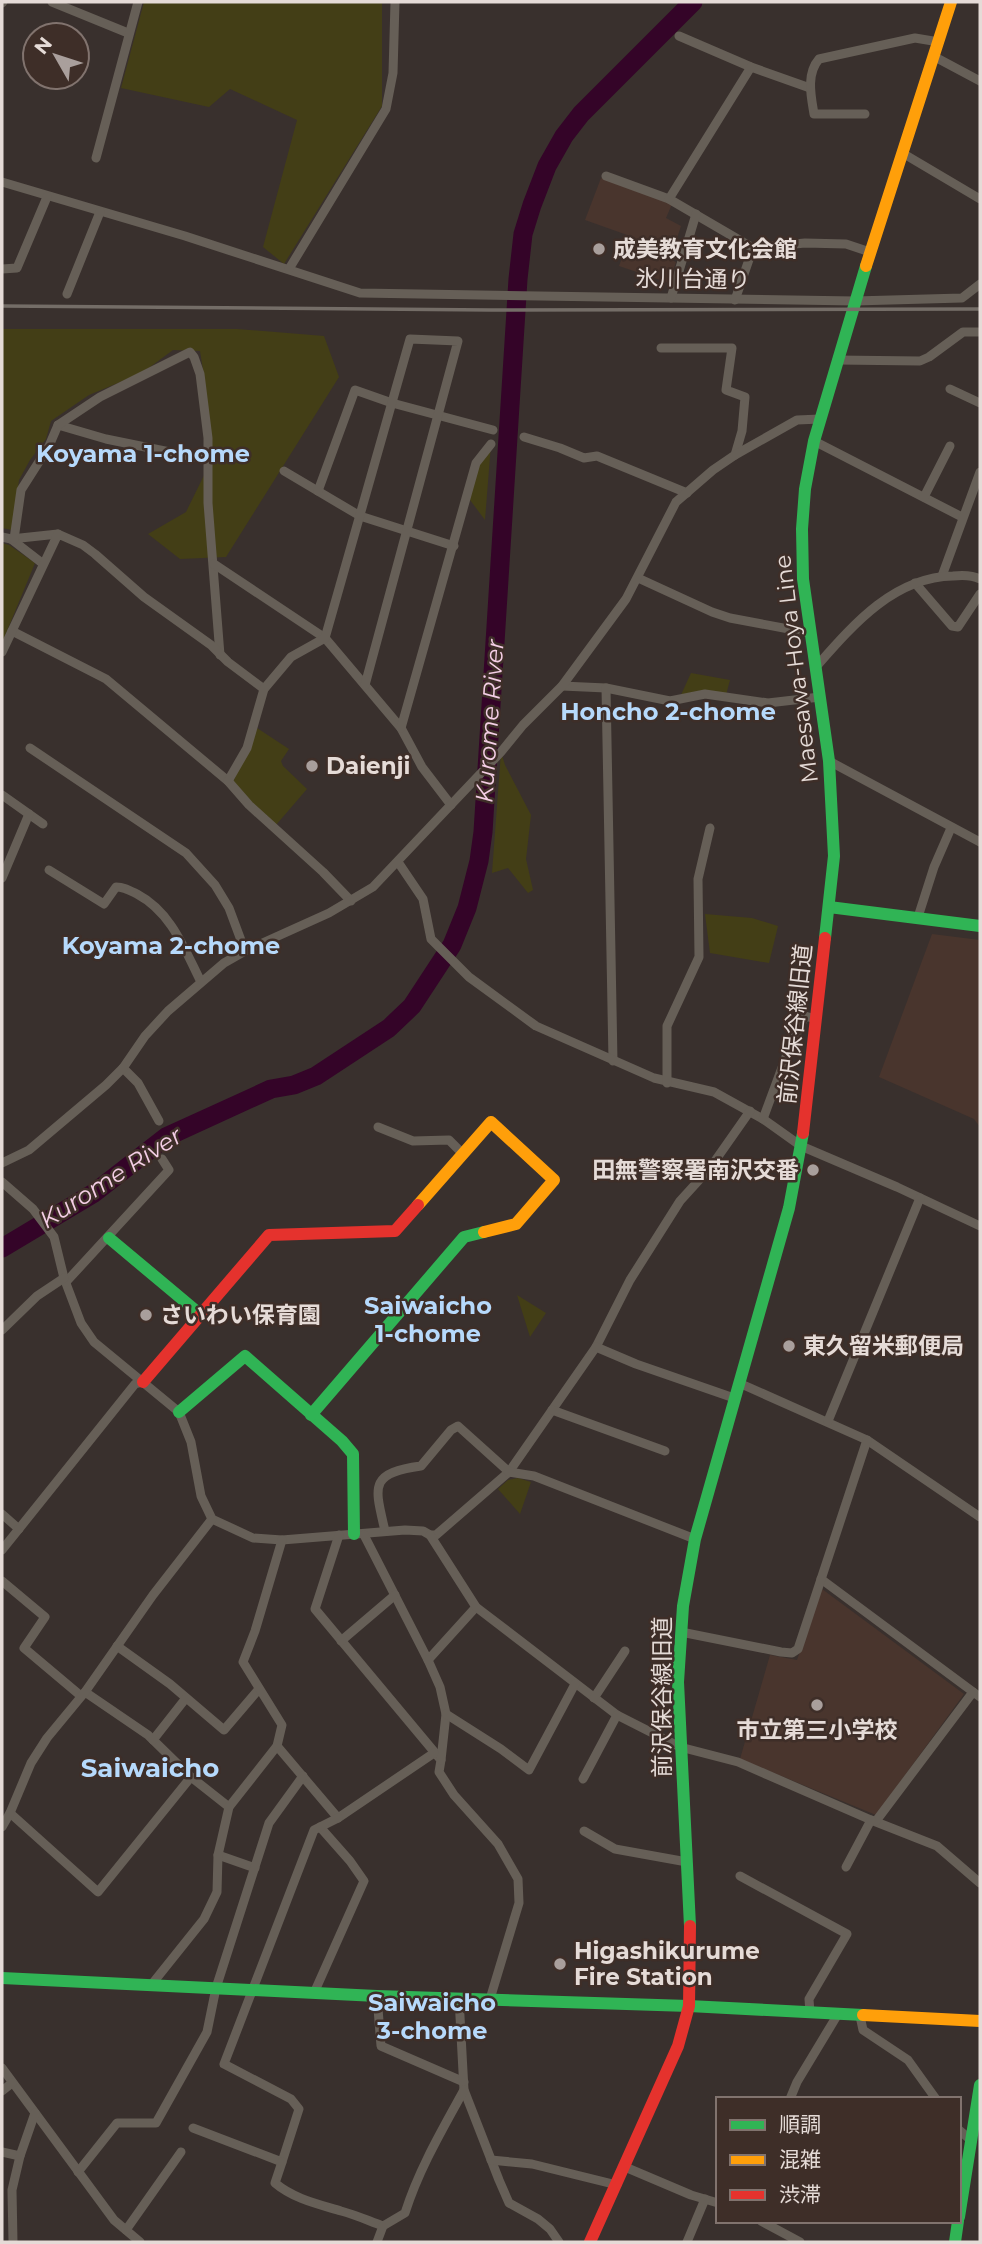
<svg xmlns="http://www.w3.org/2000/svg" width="982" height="2244" font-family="Montserrat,'Noto Sans JP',sans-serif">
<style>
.built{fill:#49352d}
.green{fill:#433e16}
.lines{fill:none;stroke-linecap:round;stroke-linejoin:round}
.river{stroke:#340428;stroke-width:19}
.street{stroke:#665f57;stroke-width:9}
.fast{stroke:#30b455;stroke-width:12}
.slow{stroke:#ff9f0a;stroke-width:12}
.jam{stroke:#e5322d;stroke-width:12}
.rail{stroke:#746d67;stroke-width:3.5}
.poi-dot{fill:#a99f9c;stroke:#3e2e28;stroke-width:2.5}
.labels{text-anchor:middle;stroke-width:5;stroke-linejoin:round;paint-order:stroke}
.poi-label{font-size:23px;font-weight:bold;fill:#e5dbd7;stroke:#3e2e28;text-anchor:start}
.street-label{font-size:23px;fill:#e5dbd7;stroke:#3e2e28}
.neighbourhood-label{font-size:24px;font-weight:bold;fill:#b6d9fb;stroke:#3e2e28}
.water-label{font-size:24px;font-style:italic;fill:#f4cee5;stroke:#3e2e28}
.quarter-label{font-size:26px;font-weight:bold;fill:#b6d9fb;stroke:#3e2e28}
</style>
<rect width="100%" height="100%" fill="#39302d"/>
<g class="built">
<polygon points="601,178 672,204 666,218 681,226 670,259 676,262 669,283 619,266 630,236 585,220"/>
<polygon points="932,934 980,940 980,1127 974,1119 879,1077"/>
<polygon points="822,1589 964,1694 876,1815 740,1759 770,1655 797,1660"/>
</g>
<g class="green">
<polygon points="144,2 382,2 382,106 284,264 263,247 297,120 230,89 209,107 121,88"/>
<polygon points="2,329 237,329 324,336 339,377 226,557 180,559 148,534 186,512 213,457 205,382 200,351 173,350 142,373 89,395 51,421 46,439 30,460 19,480 12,530 2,528"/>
<polygon points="491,444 485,520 467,496 476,463"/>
<polygon points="2,543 9,545 35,563 2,643"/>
<polygon points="691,673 730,680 726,695 680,697"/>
<polygon points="257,728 289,749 281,761 283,766 307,789 276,825 256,807 233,782"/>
<polygon points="501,752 505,765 531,815 526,859 533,890 528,893 508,868 492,873"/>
<polygon points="705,914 752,918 778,926 769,963 710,953"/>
<polygon points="517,1295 546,1313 530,1337"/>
<polygon points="518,1478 531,1482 520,1514 498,1489 508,1480"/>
</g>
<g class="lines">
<polyline class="river" points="2,1248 94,1193 166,1137 271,1089 294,1085 316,1076 389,1028 412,1006 452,945 467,908 479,861 483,832 518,279 523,234 532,205 547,166 564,136 581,114 693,2"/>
<g class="street">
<polyline points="52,2 128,33"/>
<polyline points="2,3 3,2"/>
<polyline points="679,36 751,67 810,88"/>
<polyline points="935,57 980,81"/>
<path d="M 865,114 L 814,114 C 811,96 806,74 819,59 L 915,38 L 939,42"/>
<polyline points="904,154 980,199"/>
<polyline points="96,158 138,2"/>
<polyline points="606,176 669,199 753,248 805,243 846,244 870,252"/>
<polyline points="2,182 185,236 360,293 855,301 962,298 980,284"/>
<polyline points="669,199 751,67"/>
<polyline points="2,269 17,268 47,197"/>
<polyline points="289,269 386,109 393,73 395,2"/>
<polyline points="67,294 100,212"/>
<polyline points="671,298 696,214"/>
<polyline points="735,300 753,248"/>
<polyline points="661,348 732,348 726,390 745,397 742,431 735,455"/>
<polyline points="837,360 920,361 929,357 963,332 980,332"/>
<polyline points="950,389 980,403"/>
<polyline points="58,425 106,439 209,460"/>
<polyline points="524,437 560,448 584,458 597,456 687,493"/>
<polyline points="814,441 962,517"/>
<polyline points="284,471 360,516 454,546"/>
<polyline points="318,491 355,390 392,403 493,430"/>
<polyline points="924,497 950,446"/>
<polyline points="2,537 11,539 58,534"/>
<polyline points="11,539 42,563"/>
<polyline points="14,539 21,490 49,446 58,425 100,397 190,352 194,357 200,374 208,438 208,503 220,655"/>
<polyline points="214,564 325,638 401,728 422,767 451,805"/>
<polyline points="942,576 980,472"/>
<polyline points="638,578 712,612 730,618 810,633"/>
<polyline points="915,583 952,626 958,627 980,594"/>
<polyline points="12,631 106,679 228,781 249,805 323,872 351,901"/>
<polyline points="2,652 58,534 83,545 95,554 144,597 211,645 228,662 264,689"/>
<path d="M 815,668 C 852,626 893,577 953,576 C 962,575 972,575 980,579"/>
<polyline points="562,686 606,688 670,701 705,694 768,703 820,697"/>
<polyline points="606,688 613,1061"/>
<polyline points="401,728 476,463 491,444"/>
<polyline points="30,748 186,853 215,885 229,908 245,951"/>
<polyline points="829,761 980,842"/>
<polyline points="228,781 247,748 264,689 291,657 325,638 410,339 458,341 365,685"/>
<polyline points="2,795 43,824"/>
<polyline points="398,862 423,899 431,939 469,977 536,1026 654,1078 714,1092 763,1119 801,1146 897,1187 980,1226"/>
<path d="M 49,870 L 104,904 L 116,887 C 124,887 129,890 137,894 C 171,912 184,948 201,982"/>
<polyline points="2,878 29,814"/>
<polyline points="918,917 934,867 951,828"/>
<polyline points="123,1068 138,1083 159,1121"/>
<polyline points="667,1083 667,1026 699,957 698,879 710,828"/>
<polyline points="763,1119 787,1054 805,1016 816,1019"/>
<polyline points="378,1127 413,1141 449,1140 463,1154"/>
<polyline points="2,1163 29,1150 106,1085 123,1068 145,1036 168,1011 224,963 245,951 329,913 373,887 501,752 523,725 562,686 626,599 676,502 713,470 735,455 797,420 820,419"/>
<polyline points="2,1182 33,1209 54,1237 64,1278 81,1323 94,1342 179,1412 191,1442 201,1496 212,1519 253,1538 282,1540 405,1530 423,1531 430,1535 436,1535 509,1472 596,1347 630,1280 680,1201 710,1168 750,1111"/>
<polyline points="66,1282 169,1170 162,1159"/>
<polyline points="2,1330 37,1296 64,1278"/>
<polyline points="596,1347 636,1364 734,1398"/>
<polyline points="739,1383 867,1440 980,1517"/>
<polyline points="552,1410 665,1451"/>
<polyline points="828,1421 920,1198"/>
<polyline points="2,1514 19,1529"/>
<path d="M 385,1531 C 375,1487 368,1473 421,1466 L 451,1430 L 458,1426 L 509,1472 L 534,1476 L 695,1539"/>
<polyline points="339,1535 315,1609 441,1760 439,1772 454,1795 498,1844 518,1879 519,1903 490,1999"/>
<polyline points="364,1535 428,1660 476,1607"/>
<polyline points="430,1535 476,1607 617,1715 680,1747 738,1762 871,1820 937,1846 980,1883"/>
<polyline points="2,1550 135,1384 143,1382"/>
<polyline points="821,1579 980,1697"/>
<polyline points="2,1581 45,1617 24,1648 81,1696"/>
<polyline points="681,1632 781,1652 792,1653 798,1649 867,1440"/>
<polyline points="341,1641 395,1595"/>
<polyline points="117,1646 170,1684 224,1730 259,1689"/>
<polyline points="428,1660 440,1687 446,1714 441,1760"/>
<polyline points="85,1692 148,1735 191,1777 229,1807"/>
<polyline points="594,1698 625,1651"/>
<polyline points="446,1714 501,1749 529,1770 575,1684"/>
<polyline points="153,1740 186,1698"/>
<polyline points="277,1746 338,1818 434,1753"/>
<polyline points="583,1779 617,1715"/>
<polyline points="10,1813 98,1892 191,1777"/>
<polyline points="876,1821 973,1692"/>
<polyline points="2,1827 10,1813 31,1763 47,1738 85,1692 153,1595 212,1519"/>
<polyline points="584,1831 615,1849 687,1862"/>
<polyline points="218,1855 255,1868"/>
<polyline points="846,1867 871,1820"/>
<polyline points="740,1876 847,1934 809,1999 810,2013"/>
<polyline points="152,1984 204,1919 217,1892 218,1855 229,1807 277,1746 282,1725 243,1662 255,1631 282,1540"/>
<polyline points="314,1993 364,1881 350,1861 320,1827"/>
<polyline points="377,1996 381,2046 464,2082"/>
<polyline points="459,1998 464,2090 499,2180 509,2203 538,2219 550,2229 559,2242"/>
<polyline points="860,2016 863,2030 908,2060 936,2099"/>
<polyline points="2,2068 114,2220 140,2242"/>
<polyline points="2,2091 12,2083"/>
<polyline points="790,2099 797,2082 838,2014"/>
<polyline points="193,2128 282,2162 299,2109 291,2099 224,2064 314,1830 338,1818"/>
<polyline points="959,2130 972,2141"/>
<polyline points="2,2152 20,2156"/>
<polyline points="491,2160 532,2164 617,2185"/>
<path d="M 282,2162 L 275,2183 C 294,2199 318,2204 341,2211 C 356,2215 369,2221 383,2226"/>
<polyline points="625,2167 691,2195 718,2203"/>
<polyline points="78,2172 117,2123 156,2123 207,2032 216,1988 269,1823 303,1776"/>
<polyline points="761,2221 800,2242"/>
<polyline points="126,2230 181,2152"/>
<polyline points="13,2242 12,2190 20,2156 35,2113"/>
<path d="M 377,2242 L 383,2226 L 405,2213 C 419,2169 442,2130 464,2090"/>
<polyline points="687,2242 705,2199"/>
</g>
<g class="fast">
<polyline points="829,907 980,926"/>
<polyline points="825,938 834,856 829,761 803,579 802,529 805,489 814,441 866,266"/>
<polyline points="109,1238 201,1315"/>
<polyline points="179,1412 245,1356 342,1441 353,1454 354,1534"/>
<polyline points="311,1415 464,1237 484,1232"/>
<polyline points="690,1926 678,1682 683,1606 695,1539 789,1208 803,1133"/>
<polyline points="2,1978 377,1996 689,2006 863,2015"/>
<polyline points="959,2217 980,2085"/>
<polyline points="955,2242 958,2221"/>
</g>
<g class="slow">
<polyline points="866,266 951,2"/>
<polyline points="418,1205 491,1122 554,1180 516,1224 484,1232"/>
<polyline points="863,2015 980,2021"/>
</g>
<g class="jam">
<polyline points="803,1133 825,938"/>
<polyline points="143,1382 269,1235 395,1231 418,1205"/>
<polyline points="590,2242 678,2046 689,2006 690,1926"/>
</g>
<polyline class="rail" points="2,306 491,310 980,309"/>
</g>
<g class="poi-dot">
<circle cx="599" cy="249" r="7"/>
<circle cx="312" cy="766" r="7"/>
<circle cx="813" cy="1170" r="7"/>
<circle cx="146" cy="1315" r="7"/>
<circle cx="789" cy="1346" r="7"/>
<circle cx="817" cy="1705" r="7"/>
<circle cx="560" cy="1964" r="7"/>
</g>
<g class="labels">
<g class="poi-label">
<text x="613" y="257">成美教育文化会館</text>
<text x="326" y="774">Daienji</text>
<text x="799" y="1178" text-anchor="end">田無警察署南沢交番</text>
<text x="160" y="1323">さいわい保育園</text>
<text x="803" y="1354">東久留米郵便局</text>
<text x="817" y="1738" text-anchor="middle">市立第三小学校</text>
<text x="574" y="1959">Higashikurume<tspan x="574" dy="26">Fire Station</tspan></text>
</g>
<g class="street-label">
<text transform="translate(693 279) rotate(1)" y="8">氷川台通り</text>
<text transform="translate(796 669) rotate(-97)" y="8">Maesawa-Hoya Line</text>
<text transform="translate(795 1024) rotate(-84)" y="8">前沢保谷線旧道</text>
<text transform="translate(662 1697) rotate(-90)" y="8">前沢保谷線旧道</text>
</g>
<g class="neighbourhood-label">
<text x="143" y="462">Koyama 1-chome</text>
<text x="668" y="720">Honcho 2-chome</text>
<text x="171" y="954">Koyama 2-chome</text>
<text x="428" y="1314">Saiwaicho<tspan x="428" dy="28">1-chome</tspan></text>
<text x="432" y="2011">Saiwaicho<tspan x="432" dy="28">3-chome</tspan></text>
</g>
<g class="water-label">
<text transform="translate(490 721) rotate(-86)" y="8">Kurome River</text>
<text transform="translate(111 1178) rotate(-33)" y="8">Kurome River</text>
</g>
<g class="quarter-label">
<text x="150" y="1777">Saiwaicho</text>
</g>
</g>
<rect width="982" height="2244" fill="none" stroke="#e5dbd7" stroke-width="7"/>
<rect x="716" y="2097" width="245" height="126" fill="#3e2e28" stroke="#81736e" stroke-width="2"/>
<rect x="730" y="2120" width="35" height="10" fill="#30b455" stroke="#81736e" stroke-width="2"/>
<text x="779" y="2132" font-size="21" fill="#e5dbd7">順調</text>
<rect x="730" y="2155" width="35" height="10" fill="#ff9f0a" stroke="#81736e" stroke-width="2"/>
<text x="779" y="2167" font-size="21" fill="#e5dbd7">混雑</text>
<rect x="730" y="2190" width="35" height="10" fill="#e5322d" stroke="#81736e" stroke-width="2"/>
<text x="779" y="2202" font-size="21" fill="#e5dbd7">渋滞</text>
<g transform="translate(56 56) rotate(309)"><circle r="33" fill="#3e2e28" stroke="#81736e" stroke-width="2"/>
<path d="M0-5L12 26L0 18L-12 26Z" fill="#a99f9c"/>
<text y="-10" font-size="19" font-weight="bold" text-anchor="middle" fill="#e5dbd7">N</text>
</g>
</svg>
